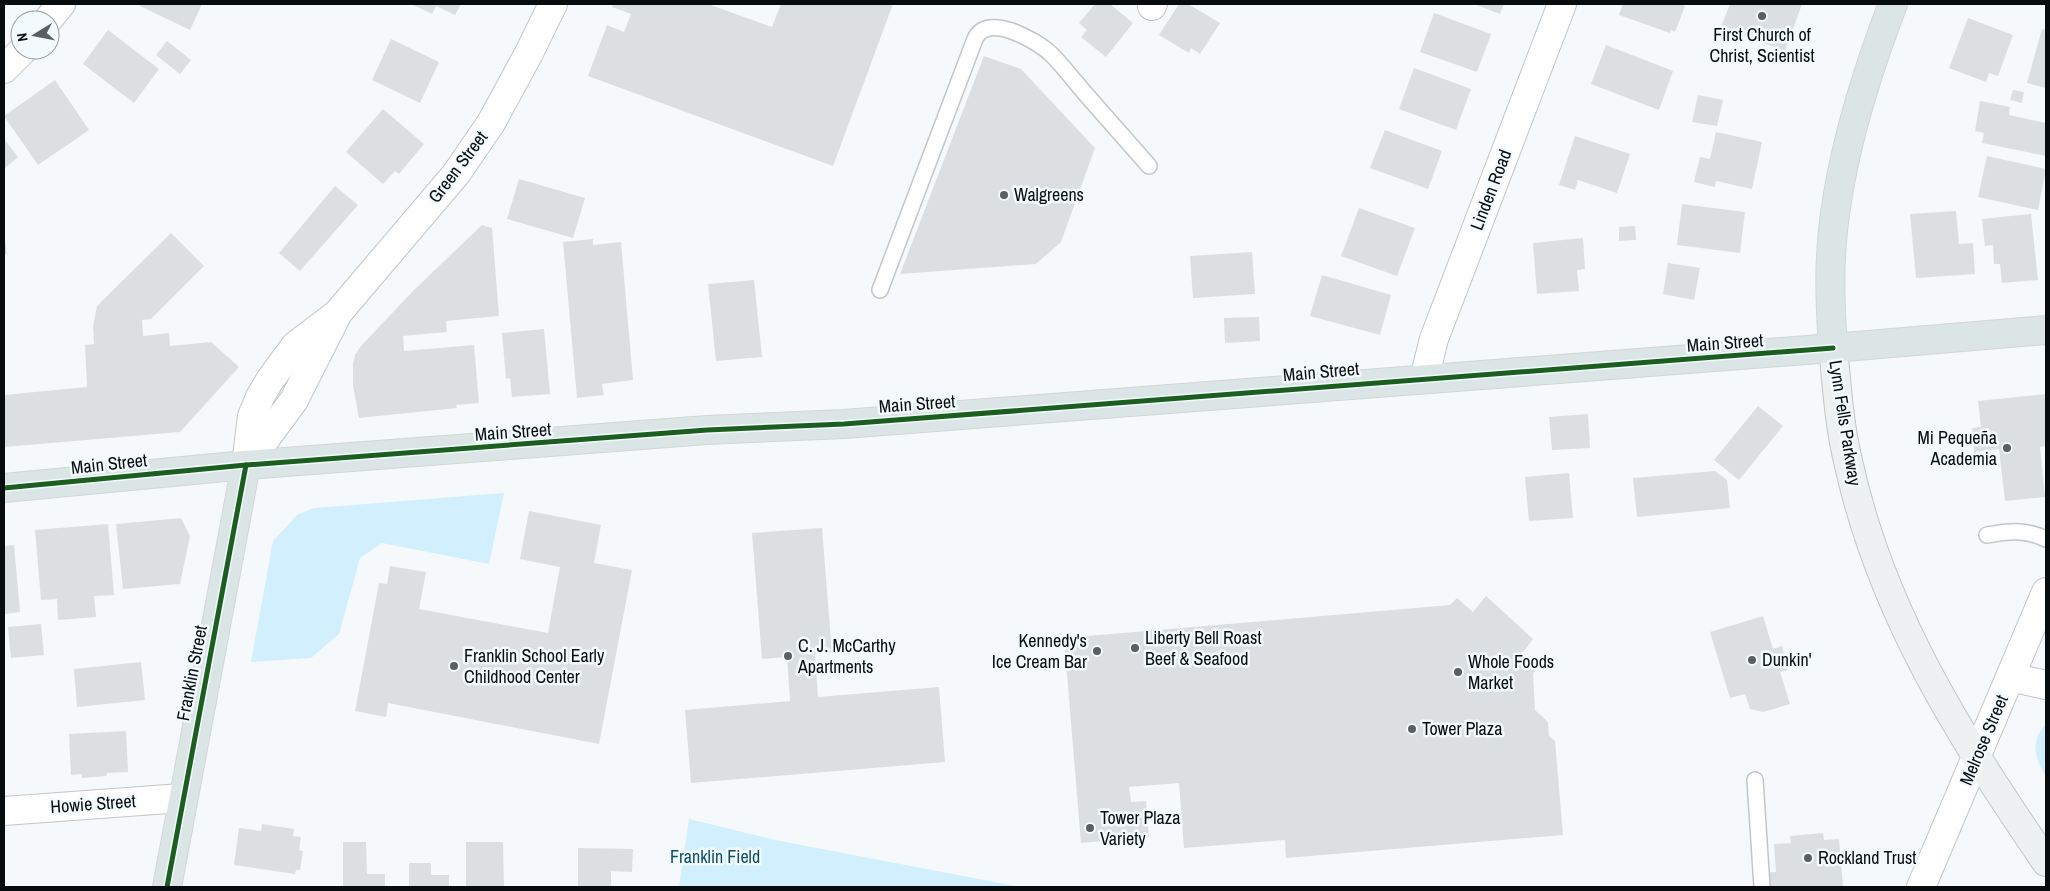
<svg xmlns="http://www.w3.org/2000/svg" width="2050" height="891" font-family="'Archivo Narrow',sans-serif">
<style>
.green{fill:#d1effc}
.building{fill:#dbdfe2}
.lines{fill:none;stroke-linecap:round;stroke-linejoin:round}
.service-casing{stroke:#c1c6c8;stroke-width:18}
.minor-casing{stroke:#c1c6c8;stroke-width:30}
.tertiary-casing{stroke:#c1c6c8;stroke-width:30}
.secondary-casing{stroke:#c1c6c8;stroke-width:30}
.primary-casing{stroke:#d3d6d7;stroke-width:30}
.service{stroke:#fefefe;stroke-width:15}
.minor{stroke:#fefefe;stroke-width:28}
.tertiary{stroke:#fefefe;stroke-width:28}
.secondary{stroke:#edf1f2;stroke-width:28}
.primary{stroke:#dce5e6;stroke-width:28}
.cycleway-casing{stroke:#f3fafd;stroke-width:8}
.cycleway{stroke:#1b5e20;stroke-width:5}
.poi-dot{fill:#5a6062;stroke:#f3fafd;stroke-width:2}
.labels{text-anchor:middle;stroke-width:5;stroke-linejoin:round;paint-order:stroke}
.poi-label{font-size:18px;fill:#070d0f;stroke:#f3fafd;text-anchor:start}
.street-label{font-size:18px;fill:#070d0f;stroke:#f3fafd}
.park-label{font-size:18px;fill:#0b4d63;stroke:#f3fafd}
</style>
<rect width="100%" height="100%" fill="#f5f9fb"/>
<g class="green">
<polygon points="504,493 489,564 382,543 360,558 339,634 311,658 251,662 273,541 298,514 315,508"/>
<path d="M 2046,724 L 2046,776 C 2034,758 2030,741 2046,724 Z"/>
<polygon points="689,819 775,840 1021,887 679,887"/>
</g>
<g class="building">
<polygon points="141,4 202,4 190,30 140,6"/>
<polygon points="411,4 461,4 455,15 436,6 432,14"/>
<polygon points="613,4 708,4 772,27 781,4 893,4 833,166 588,76 607,25 624,32 631,14 612,7"/>
<polygon points="1095,4 1110,4 1133,23 1106,57 1081,37 1087,30 1079,23"/>
<polygon points="1179,4 1188,4 1220,23 1200,54 1191,48 1189,53 1159,35"/>
<polygon points="1474,4 1504,4 1500,14"/>
<polygon points="1623,4 1680,4 1685,6 1675,32 1671,30 1670,33 1619,15"/>
<polygon points="1730,4 1802,4 1785,51 1721,27"/>
<polygon points="1434,13 1491,34 1477,72 1420,52"/>
<polygon points="1968,18 2013,35 1998,76 1989,73 1986,82 1949,68"/>
<polygon points="2042,29 2046,30 2046,88 2027,83"/>
<polygon points="108,30 159,69 134,103 83,64"/>
<polygon points="391,39 439,62 420,103 372,80"/>
<polygon points="167,41 191,60 180,74 156,55"/>
<polygon points="1606,45 1673,71 1659,110 1591,84"/>
<polygon points="984,56 1021,69 1095,148 1061,242 1036,264 900,274"/>
<polygon points="1414,68 1471,89 1456,130 1399,109"/>
<polygon points="55,80 89,130 38,165 4,116"/>
<polygon points="2013,90 2024,92 2022,103 2010,100"/>
<polygon points="1698,95 1723,100 1717,126 1692,122"/>
<polygon points="1980,101 2010,107 2009,115 2046,123 2046,156 1982,143 1984,133 1975,131"/>
<polygon points="383,109 424,144 399,174 395,171 383,184 346,152"/>
<polygon points="1385,130 1442,151 1428,189 1370,168"/>
<polygon points="1716,132 1762,142 1752,189 1716,181 1715,187 1694,182 1700,157 1710,159"/>
<polygon points="1575,136 1630,154 1617,193 1578,180 1575,190 1559,185"/>
<polygon points="4,139 18,157 4,169"/>
<polygon points="1987,156 2046,169 2038,210 1978,197"/>
<polygon points="519,179 585,198 573,238 507,219"/>
<polygon points="335,186 358,205 300,271 279,253"/>
<polygon points="1682,204 1745,212 1740,253 1677,245"/>
<polygon points="1359,208 1415,228 1397,276 1341,256"/>
<polygon points="1956,211 1959,244 1973,243 1975,274 1916,278 1910,214"/>
<polygon points="2031,214 2038,280 2002,283 2000,264 1994,264 1993,245 1985,246 1982,219"/>
<polygon points="482,225 492,228 499,316 446,321 447,332 403,336 404,351 474,345 479,403 456,405 457,408 359,418 353,386 353,364 355,355 361,346 413,291"/>
<polygon points="1635,226 1636,240 1619,241 1619,227"/>
<polygon points="171,233 204,266 151,319 142,320 143,336 169,333 170,346 211,342 239,367 180,432 4,447 4,395 87,387 85,345 94,344 93,326 97,306"/>
<polygon points="4,234 7,254 4,255"/>
<polygon points="1583,238 1585,269 1577,270 1579,291 1537,294 1533,243"/>
<polygon points="593,239 593,245 621,242 633,380 602,384 604,395 577,398 563,242"/>
<polygon points="1252,252 1255,294 1193,298 1190,256"/>
<polygon points="1668,263 1700,268 1694,300 1663,294"/>
<polygon points="1322,275 1391,295 1380,335 1310,316"/>
<polygon points="754,280 762,357 716,361 708,284"/>
<polygon points="1259,317 1260,341 1225,343 1224,318"/>
<polygon points="544,329 550,394 512,397 510,378 506,379 502,333"/>
<polygon points="2046,394 2046,446 2040,447 2045,497 2005,501 1999,449 1974,452 1972,428 1981,427 1978,401"/>
<polygon points="1758,406 1783,426 1739,480 1714,460"/>
<polygon points="1588,414 1590,448 1552,450 1549,417"/>
<polygon points="1715,471 1727,480 1730,508 1637,517 1633,478"/>
<polygon points="1569,473 1573,518 1529,521 1525,477"/>
<polygon points="529,511 601,525 594,563 632,570 599,744 388,703 386,717 355,711 379,583 387,584 390,566 426,572 419,609 548,633 560,567 520,559"/>
<polygon points="181,518 190,536 180,584 123,589 116,524"/>
<polygon points="108,524 114,595 94,596 96,617 58,620 57,599 41,600 35,530"/>
<polygon points="822,528 832,653 815,654 818,697 939,687 945,762 691,783 685,710 790,701 787,657 762,659 752,533"/>
<polygon points="14,545 20,612 4,614 4,546"/>
<polygon points="1486,596 1533,639 1521,655 1537,667 1533,674 1535,710 1548,722 1549,736 1555,741 1563,835 1286,858 1285,840 1184,848 1179,783 1129,787 1131,802 1146,801 1149,837 1081,843 1064,638 1450,605 1457,598 1473,612"/>
<polygon points="1763,616 1773,649 1782,646 1788,670 1780,672 1790,704 1763,712 1750,709 1745,694 1730,698 1710,632"/>
<polygon points="41,624 44,655 11,658 8,627"/>
<polygon points="141,662 145,700 77,707 74,669"/>
<polygon points="126,731 128,772 106,773 107,776 82,778 82,774 71,775 69,734"/>
<polygon points="262,824 294,829 293,836 301,837 299,850 303,851 300,870 296,870 295,874 234,865 239,828 261,831"/>
<polygon points="1823,833 1824,840 1839,839 1843,887 1757,887 1756,873 1776,872 1774,844 1791,843 1790,836"/>
<polygon points="343,842 366,842 367,874 385,874 385,887 343,887"/>
<polygon points="466,842 503,842 504,887 466,887"/>
<polygon points="578,848 633,849 632,872 611,871 611,887 578,887"/>
<polygon points="409,863 431,863 431,875 449,875 449,887 409,887"/>
</g>
<g class="lines">
<g class="service-casing">
<g id="service">
<path d="M 880,290 L 975,39 C 987,12 1036,40 1051,54 C 1062,65 1073,79 1083,91 C 1105,116 1127,141 1149,166"/>
<path d="M 1987,535 C 2009,531 2025,529 2046,539"/>
<polyline points="1755,780 1762,887"/>
</g>
</g>
<g class="minor-casing">
<g id="minor">
<polyline points="1152,6 1153,4"/>
<polyline points="48,20 61,4"/>
<polyline points="4,69 23,50"/>
<polyline points="1424,379 1434,339 1562,4"/>
<polyline points="2010,677 2046,685"/>
<polyline points="4,811 182,798"/>
<polyline points="1921,887 2046,592"/>
</g>
</g>
<g class="tertiary-casing">
<g id="tertiary">
<polyline points="247,464 294,400 336,317"/>
<polyline points="246,465 252,416 260,397 270,380 295,346 337,314 456,174 491,123 529,53 553,4"/>
</g>
</g>
<g class="secondary-casing">
<path id="secondary" d="M 1833,348 C 1837,386 1839,424 1848,461 C 1881,613 1960,736 2046,862"/>
</g>
<g class="primary-casing">
<g id="primary">
<path d="M 1833,348 C 1831,318 1829,288 1831,257 C 1835,173 1863,82 1893,4"/>
<polyline points="4,488 246,465 707,430 844,424 1833,348 2046,330"/>
<polyline points="167,887 246,465"/>
</g>
</g>
<use href="#service" class="service"/>
<use href="#minor" class="minor"/>
<use href="#tertiary" class="tertiary"/>
<use href="#secondary" class="secondary"/>
<use href="#primary" class="primary"/>
<g class="cycleway-casing">
<g id="cycleway">
<polyline points="4,488 246,465 707,430 844,424 1833,348"/>
<polyline points="167,887 246,465"/>
</g>
</g>
<use href="#cycleway" class="cycleway"/>
</g>
<g class="poi-dot">
<circle cx="1762" cy="16" r="5"/>
<circle cx="1004" cy="195" r="5"/>
<circle cx="2007" cy="448" r="5"/>
<circle cx="1135" cy="648" r="5"/>
<circle cx="1097" cy="651" r="5"/>
<circle cx="788" cy="656" r="5"/>
<circle cx="1752" cy="660" r="5"/>
<circle cx="454" cy="666" r="5"/>
<circle cx="1458" cy="672" r="5"/>
<circle cx="1412" cy="729" r="5"/>
<circle cx="1090" cy="828" r="5"/>
<circle cx="1808" cy="858" r="5"/>
</g>
<g class="labels">
<g class="poi-label">
<text x="1762" y="41" text-anchor="middle">First Church of<tspan x="1762" dy="21">Christ, Scientist</tspan></text>
<text x="1014" y="201">Walgreens</text>
<text x="1997" y="444" text-anchor="end">Mi Pequeña<tspan x="1997" dy="21">Academia</tspan></text>
<text x="1145" y="644">Liberty Bell Roast<tspan x="1145" dy="21">Beef &amp; Seafood</tspan></text>
<text x="1087" y="647" text-anchor="end">Kennedy's<tspan x="1087" dy="21">Ice Cream Bar</tspan></text>
<text x="798" y="652">C. J. McCarthy<tspan x="798" dy="21">Apartments</tspan></text>
<text x="464" y="662">Franklin School Early<tspan x="464" dy="21">Childhood Center</tspan></text>
<text x="1762" y="666">Dunkin'</text>
<text x="1468" y="668">Whole Foods<tspan x="1468" dy="21">Market</tspan></text>
<text x="1422" y="735">Tower Plaza</text>
<text x="1100" y="824">Tower Plaza<tspan x="1100" dy="21">Variety</tspan></text>
<text x="1818" y="864">Rockland Trust</text>
</g>
<g class="street-label">
<text transform="translate(458 167) rotate(-53)" y="6">Green Street</text>
<text transform="translate(1491 190) rotate(-69)" y="6">Linden Road</text>
<text transform="translate(1725 343) rotate(-4)" y="6">Main Street</text>
<text transform="translate(1321 372) rotate(-5)" y="6">Main Street</text>
<text transform="translate(917 404) rotate(-4)" y="6">Main Street</text>
<text transform="translate(1845 423) rotate(81)" y="6">Lynn Fells Parkway</text>
<text transform="translate(513 432) rotate(-4)" y="6">Main Street</text>
<text transform="translate(109 464) rotate(-6)" y="6">Main Street</text>
<text transform="translate(192 673) rotate(-79)" y="6">Franklin Street</text>
<text transform="translate(1984 740) rotate(-67)" y="6">Melrose Street</text>
<text transform="translate(93 804) rotate(-4)" y="6">Howie Street</text>
</g>
<g class="park-label">
<text x="715" y="863">Franklin Field</text>
</g>
</g>
<rect width="2050" height="891" fill="none" stroke="#070d0f" stroke-width="10"/>
<g transform="translate(35 35) rotate(260)"><circle r="24" fill="#f3fafd" stroke="#959b9e"/>
<path d="M0-4L9 19L0 12L-9 19Z" fill="#5a6062"/>
<text y="-8" font-size="14" font-weight="bold" text-anchor="middle" fill="#070d0f">N</text>
</g>
</svg>
